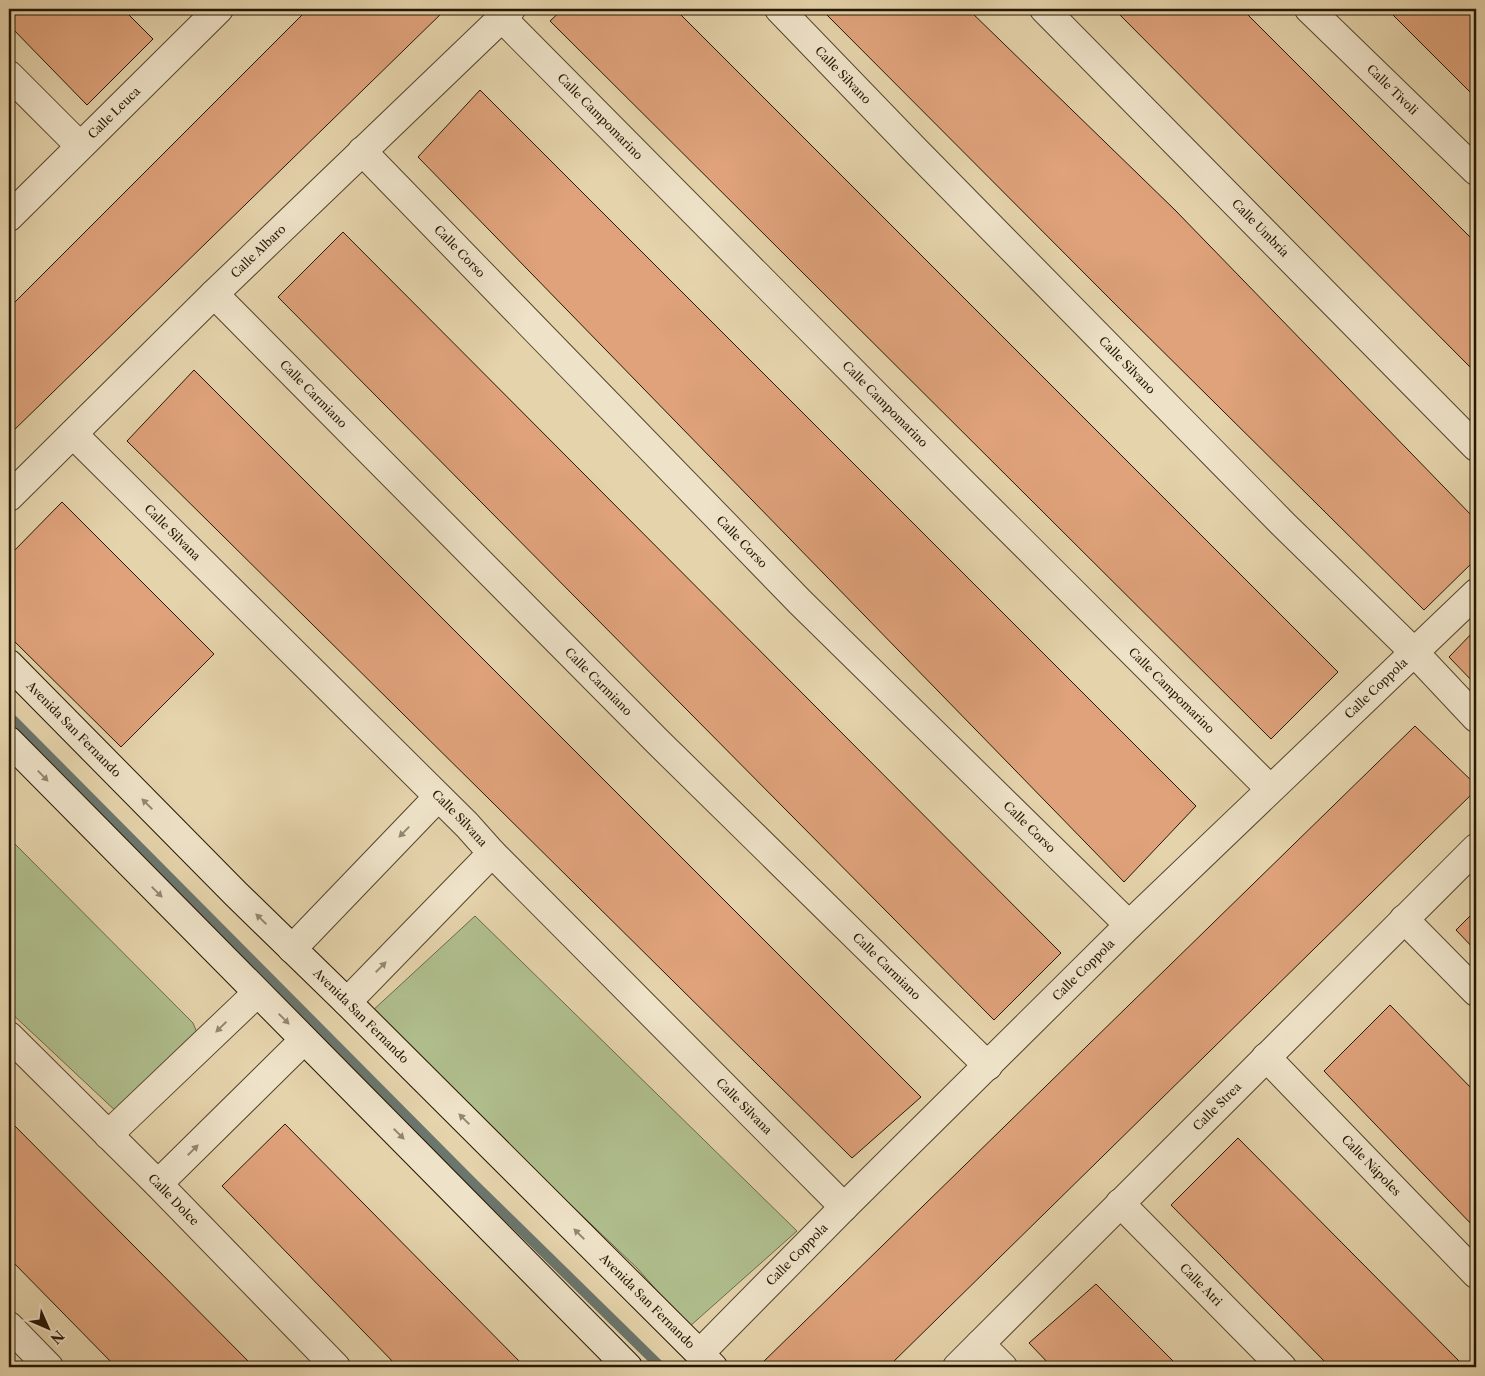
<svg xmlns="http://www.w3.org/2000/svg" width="1485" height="1376" font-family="'Libre Caslon Text',serif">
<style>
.green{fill:#b0be8d;stroke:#6a6a48}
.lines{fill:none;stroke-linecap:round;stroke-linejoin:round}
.stream{stroke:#6b766d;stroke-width:10}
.building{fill:#dfa27b;stroke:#251703}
.street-casing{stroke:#55462d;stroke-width:30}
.secondary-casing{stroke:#251703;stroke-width:30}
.street{stroke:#eee2c8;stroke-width:28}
.secondary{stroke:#eee2c8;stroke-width:28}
.oneway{fill:#94876f}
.labels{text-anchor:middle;stroke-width:4.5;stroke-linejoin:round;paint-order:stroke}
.street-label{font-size:12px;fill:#251703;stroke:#eee2c8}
</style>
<rect width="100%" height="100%" fill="#e5d3ab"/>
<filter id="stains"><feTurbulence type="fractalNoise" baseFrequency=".004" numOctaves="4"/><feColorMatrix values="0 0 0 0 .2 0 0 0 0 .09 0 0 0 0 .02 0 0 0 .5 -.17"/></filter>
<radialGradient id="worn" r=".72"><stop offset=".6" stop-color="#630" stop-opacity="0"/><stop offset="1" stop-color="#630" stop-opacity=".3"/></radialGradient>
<g class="green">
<polygon points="9,838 193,1023 200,1040 120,1115 9,1011"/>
<polygon points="475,916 797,1231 689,1327 637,1268 370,1013"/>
</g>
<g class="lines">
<polyline class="stream" points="13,720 473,1183 661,1367"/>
</g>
<g class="building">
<polygon points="9,9 123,9 153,39 87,105 9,25"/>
<polygon points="308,9 446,9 9,435 9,308"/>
<polygon points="563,9 675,9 1338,672 1271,739 550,21"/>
<polygon points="821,9 968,9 1175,210 1476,520 1476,559 1424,610 1113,302"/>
<polygon points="1114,9 1242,9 1476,243 1476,373"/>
<polygon points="1387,9 1476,9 1476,98"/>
<polygon points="480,90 1196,806 1124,882 418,157"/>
<polygon points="343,232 1061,953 994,1020 278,297"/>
<polygon points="194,370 921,1097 852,1158 127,441"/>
<polygon points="62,502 214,654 121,747 9,636 9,556"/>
<polygon points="1476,629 1476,685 1449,657"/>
<polygon points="1415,726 1476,785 1476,790 888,1367 758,1367"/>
<polygon points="1476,910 1476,951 1456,930"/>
<polygon points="1390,1005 1476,1093 1476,1229 1324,1071"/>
<polygon points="9,1120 254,1367 116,1367 9,1258"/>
<polygon points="285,1124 525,1367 398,1367 222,1186"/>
<polygon points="1238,1138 1465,1367 1330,1367 1171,1205"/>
<polygon points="1096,1284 1179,1367 1052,1367 1029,1343"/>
</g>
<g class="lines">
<g class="street-casing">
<g id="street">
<path id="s1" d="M 779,9 L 916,151 L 1284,525 L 1414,652 L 1476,718"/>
<path id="s2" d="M 1044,9 L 1476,447"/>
<path id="s3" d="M 1309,9 L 1476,171"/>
<path id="s4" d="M 502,18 L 965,485 L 1270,789"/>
<polyline points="9,75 80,146"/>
<path id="s5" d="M 362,151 L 800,602 L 1129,925"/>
<path id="s6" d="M 9,217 L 219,9"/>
<path id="s7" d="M 214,294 L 658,742 L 988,1066"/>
<path id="s8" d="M 73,434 L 467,825 L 492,853 L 844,1207"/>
<path id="s9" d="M 9,497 L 214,294 L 511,9"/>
<polyline points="1404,919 1476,992"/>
<polyline points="292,949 438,797"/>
<polyline points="347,1002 492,853"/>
<path id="s10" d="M 9,1036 L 158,1184 L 336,1367"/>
<path id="s11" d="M 1266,1057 L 1476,1274"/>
<polyline points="108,1135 257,993"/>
<polyline points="158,1184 304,1040"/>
<path id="s12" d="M 1120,1203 L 1282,1367"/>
<polyline points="9,1326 49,1367"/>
<polyline points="980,1344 1003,1367"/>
<path id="s13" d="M 700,1353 L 844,1207 L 1129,925 L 1476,593"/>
<path id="s14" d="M 957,1367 L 1476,848"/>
</g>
</g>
<g class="secondary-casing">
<g id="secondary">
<path id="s15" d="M 9,664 L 236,894 L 347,1002 L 713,1367"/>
<path d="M 9,741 C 214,951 423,1157 628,1367"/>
</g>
</g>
<use href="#street" class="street"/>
<use href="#secondary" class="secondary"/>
</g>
<defs><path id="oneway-solid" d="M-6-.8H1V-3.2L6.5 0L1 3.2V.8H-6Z" transform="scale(1.25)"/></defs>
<g class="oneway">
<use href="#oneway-solid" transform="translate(43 776) rotate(46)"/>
<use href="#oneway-solid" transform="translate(147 804) rotate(-135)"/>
<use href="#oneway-solid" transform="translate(404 832) rotate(134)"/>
<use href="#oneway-solid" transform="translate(157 892) rotate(45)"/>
<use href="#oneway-solid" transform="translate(261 919) rotate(-136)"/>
<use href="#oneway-solid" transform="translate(381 967) rotate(-45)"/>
<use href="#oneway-solid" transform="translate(284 1019) rotate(45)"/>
<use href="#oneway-solid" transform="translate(221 1027) rotate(136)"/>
<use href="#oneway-solid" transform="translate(464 1119) rotate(-135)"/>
<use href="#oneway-solid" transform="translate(399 1134) rotate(45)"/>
<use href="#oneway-solid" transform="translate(193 1150) rotate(-45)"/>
<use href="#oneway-solid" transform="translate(579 1234) rotate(-135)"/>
</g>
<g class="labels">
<g class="street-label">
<text dy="4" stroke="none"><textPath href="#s1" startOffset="92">Calle Silvano</textPath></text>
<text dy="4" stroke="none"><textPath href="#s3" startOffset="116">Calle Tivoli</textPath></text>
<text dy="4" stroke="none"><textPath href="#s6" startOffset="148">Calle Leuca</textPath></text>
<text dy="4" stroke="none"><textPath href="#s4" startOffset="139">Calle Campomarino</textPath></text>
<text dy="4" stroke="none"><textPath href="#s2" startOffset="308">Calle Umbría</textPath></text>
<text dy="4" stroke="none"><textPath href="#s9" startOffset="350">Calle Albaro</textPath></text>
<text dy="4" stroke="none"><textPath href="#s5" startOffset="140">Calle Corso</textPath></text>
<text dy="4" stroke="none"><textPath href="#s1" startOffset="498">Calle Silvano</textPath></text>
<text dy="4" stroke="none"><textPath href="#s7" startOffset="141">Calle Carmiano</textPath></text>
<text dy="4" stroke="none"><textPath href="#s4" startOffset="544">Calle Campomarino</textPath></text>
<text dy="4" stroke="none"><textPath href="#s8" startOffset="140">Calle Silvana</textPath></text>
<text dy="4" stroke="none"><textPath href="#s5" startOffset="545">Calle Corso</textPath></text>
<text dy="4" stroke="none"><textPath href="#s7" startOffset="546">Calle Carmiano</textPath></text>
<text dy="4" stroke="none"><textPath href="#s13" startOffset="948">Calle Coppola</textPath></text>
<text dy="4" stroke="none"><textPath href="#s4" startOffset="949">Calle Campomarino</textPath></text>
<text dy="4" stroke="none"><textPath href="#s15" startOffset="92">Avenida San Fernando</textPath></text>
<text dy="4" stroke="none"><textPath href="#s8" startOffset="545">Calle Silvana</textPath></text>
<text dy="4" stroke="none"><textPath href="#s5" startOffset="950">Calle Corso</textPath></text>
<text dy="4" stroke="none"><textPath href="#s7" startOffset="951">Calle Carmiano</textPath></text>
<text dy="4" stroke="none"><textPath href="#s13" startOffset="542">Calle Coppola</textPath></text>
<text dy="4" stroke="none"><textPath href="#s15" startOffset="498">Avenida San Fernando</textPath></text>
<text dy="4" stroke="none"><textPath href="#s8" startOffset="950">Calle Silvana</textPath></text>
<text dy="4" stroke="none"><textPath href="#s14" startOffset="368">Calle Strea</textPath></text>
<text dy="4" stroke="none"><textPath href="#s11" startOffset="151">Calle Nápoles</textPath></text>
<text dy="4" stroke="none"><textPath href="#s10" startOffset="232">Calle Dolce</textPath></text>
<text dy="4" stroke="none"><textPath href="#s13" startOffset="138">Calle Coppola</textPath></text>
<text dy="4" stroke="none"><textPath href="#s12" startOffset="115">Calle Atri</textPath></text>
<text dy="4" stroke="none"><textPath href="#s15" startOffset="902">Avenida San Fernando</textPath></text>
</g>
</g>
<rect width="1485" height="1376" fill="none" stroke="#e5d3ab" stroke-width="30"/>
<rect x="10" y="10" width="1465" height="1356" fill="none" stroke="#251703" stroke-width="2.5"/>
<rect x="15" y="15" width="1455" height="1346" fill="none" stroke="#251703"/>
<g transform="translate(48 1328) rotate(135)" stroke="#eee2c8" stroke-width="4" paint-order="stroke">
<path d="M0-4L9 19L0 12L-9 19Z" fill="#251703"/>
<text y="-8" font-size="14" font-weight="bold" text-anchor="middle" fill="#251703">N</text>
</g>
<rect width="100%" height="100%" filter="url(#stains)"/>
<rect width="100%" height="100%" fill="url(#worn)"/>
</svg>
